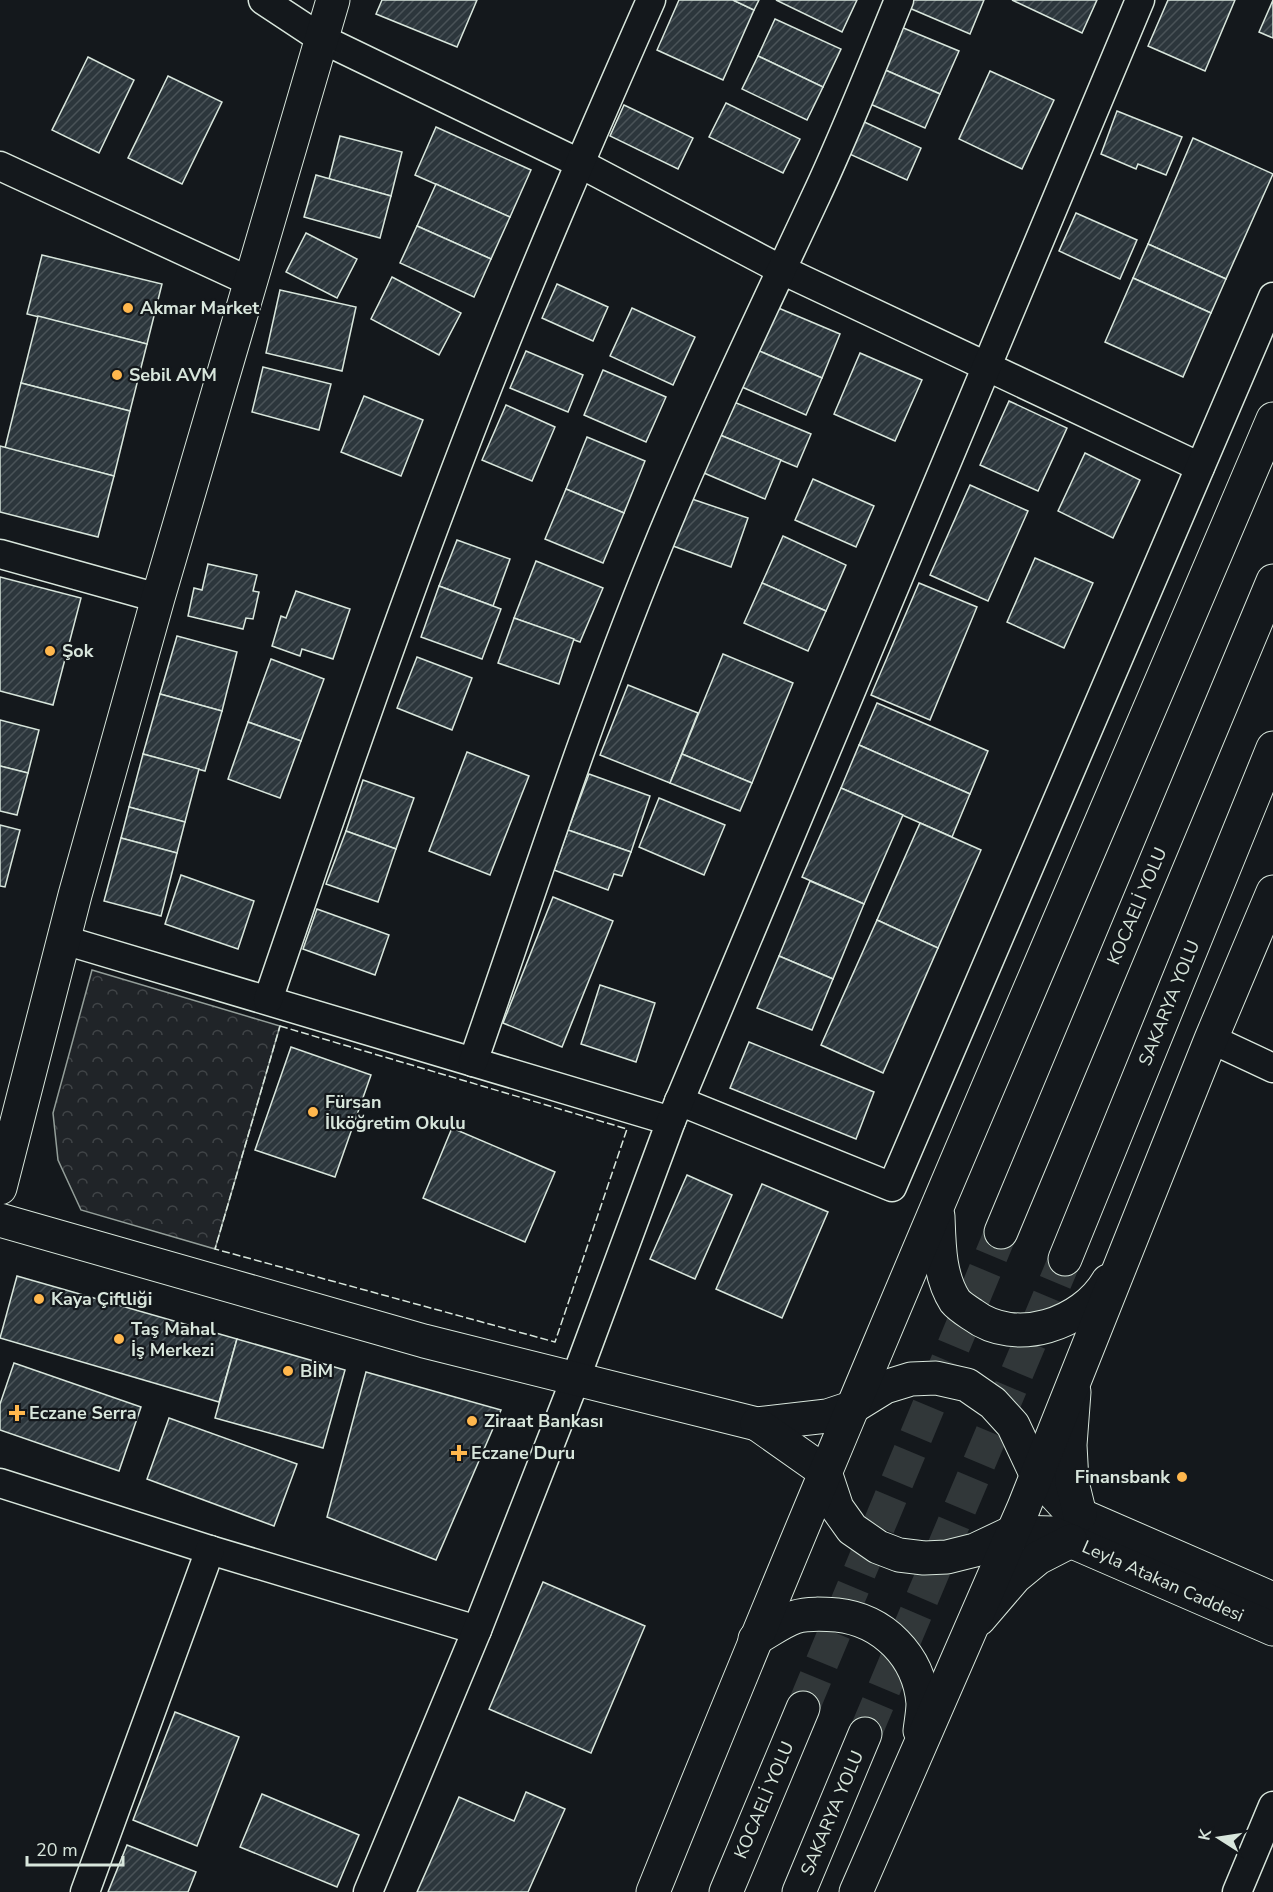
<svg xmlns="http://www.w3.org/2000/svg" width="1273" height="1892" font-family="'Nunito Sans',sans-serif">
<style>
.forest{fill:url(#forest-crowns);stroke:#939e99;stroke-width:1.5}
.building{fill:url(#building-hatch);stroke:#d8e6dc;stroke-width:1.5}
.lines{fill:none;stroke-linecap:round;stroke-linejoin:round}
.highway-tunnel{stroke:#313739;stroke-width:33;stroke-dasharray:33 16;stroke-linecap:butt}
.street-casing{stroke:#d8e6dc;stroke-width:31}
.secondary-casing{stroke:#d8e6dc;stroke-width:35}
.highway-casing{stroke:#d8e6dc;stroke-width:35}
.street{stroke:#14181c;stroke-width:28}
.secondary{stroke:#14181c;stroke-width:33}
.highway{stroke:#14181c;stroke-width:33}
.fence{stroke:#d8e6dc;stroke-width:1.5;stroke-dasharray:8 3;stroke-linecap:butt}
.poi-dot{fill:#ffb74d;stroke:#14181c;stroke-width:2}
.labels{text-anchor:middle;stroke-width:4.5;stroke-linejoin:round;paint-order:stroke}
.poi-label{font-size:18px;font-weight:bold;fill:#d8e6dc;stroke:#14181c;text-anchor:start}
.street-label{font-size:18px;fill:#d8e6dc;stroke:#14181c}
</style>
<defs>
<pattern id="forest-crowns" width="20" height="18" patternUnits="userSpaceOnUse" patternTransform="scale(1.5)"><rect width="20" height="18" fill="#202428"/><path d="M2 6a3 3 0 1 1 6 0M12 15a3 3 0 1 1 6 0" fill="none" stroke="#404447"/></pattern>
<pattern id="building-hatch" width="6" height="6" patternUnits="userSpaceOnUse" patternTransform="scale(1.5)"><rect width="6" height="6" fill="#2c363c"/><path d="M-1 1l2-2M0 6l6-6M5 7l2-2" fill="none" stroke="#4a5358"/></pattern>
</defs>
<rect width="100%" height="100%" fill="#14181c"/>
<polygon class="forest" points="92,970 280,1026 215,1249 81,1210 58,1160 53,1113"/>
<g class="building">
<polygon points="382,0 477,0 457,47 376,14"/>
<polygon points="679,0 733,0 754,10 723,80 657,50"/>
<polygon points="733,0 759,0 754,10"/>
<polygon points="776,0 857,0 842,32"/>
<polygon points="910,0 984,0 970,34 907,7"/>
<polygon points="1012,0 1097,0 1082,33"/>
<polygon points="1168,0 1235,0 1205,71 1148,46"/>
<polygon points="1273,0 1273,38 1259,32"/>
<polygon points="775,19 841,49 823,87 758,56"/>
<polygon points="901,27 959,51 940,94 883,69"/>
<polygon points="758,56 823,87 807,120 742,89"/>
<polygon points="88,57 134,80 99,153 52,130"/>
<polygon points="883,69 940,94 925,128 868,103"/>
<polygon points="990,71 1054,100 1022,169 959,139"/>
<polygon points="168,76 222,102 182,184 128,158"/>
<polygon points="726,103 800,139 783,173 709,137"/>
<polygon points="624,105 693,138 678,169 610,136"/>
<polygon points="1117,111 1182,137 1166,175 1138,164 1136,169 1101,154"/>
<polygon points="860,120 921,148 907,180 845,152"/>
<polygon points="436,127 531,170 510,217 415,175"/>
<polygon points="340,136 402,152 391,196 329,179"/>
<polygon points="1193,138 1273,174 1226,279 1148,244"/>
<polygon points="316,175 391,196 380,238 304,217"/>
<polygon points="436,184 510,217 491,259 417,226"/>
<polygon points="1076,213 1137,240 1120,279 1059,251"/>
<polygon points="417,226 491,259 474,297 400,263"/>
<polygon points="306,233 357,259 337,298 286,272"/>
<polygon points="1148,244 1226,279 1211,313 1133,278"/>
<polygon points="42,255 162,284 147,344 27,314"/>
<polygon points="392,277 461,313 439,355 371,319"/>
<polygon points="1133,278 1211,313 1183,377 1105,342"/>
<polygon points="557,284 608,307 593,341 542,318"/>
<polygon points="280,290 356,307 342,371 266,353"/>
<polygon points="776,307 840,334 822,378 757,350"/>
<polygon points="632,308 695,337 673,385 610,356"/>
<polygon points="38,316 147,344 130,411 21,383"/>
<polygon points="757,350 822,378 806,415 742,387"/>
<polygon points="526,351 583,375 568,412 510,388"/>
<polygon points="860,353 922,380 895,441 834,414"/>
<polygon points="263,367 331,384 319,430 252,412"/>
<polygon points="603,370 666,397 646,442 584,415"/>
<polygon points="21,383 130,411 114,476 5,448"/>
<polygon points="364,396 423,420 401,476 341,452"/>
<polygon points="1009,401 1067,428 1038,491 980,465"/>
<polygon points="734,402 811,434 797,467 720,435"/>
<polygon points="506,405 555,427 532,481 482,460"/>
<polygon points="720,435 781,460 765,499 704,473"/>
<polygon points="587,437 645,461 624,513 566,489"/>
<polygon points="0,446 114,476 98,537 0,512"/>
<polygon points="1085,453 1140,480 1113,538 1058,511"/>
<polygon points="813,479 874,506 856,547 795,520"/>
<polygon points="970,485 1028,511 988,601 930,575"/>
<polygon points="566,489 624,513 603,563 545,539"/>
<polygon points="689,498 748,518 731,567 673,546"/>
<polygon points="783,536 846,565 826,611 762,583"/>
<polygon points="457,540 510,559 493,606 439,586"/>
<polygon points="1035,558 1093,583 1064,648 1007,622"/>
<polygon points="536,561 603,588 580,642 514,618"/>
<polygon points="208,564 257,575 253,591 259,592 253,619 246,618 243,629 188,616 194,588 202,590"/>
<polygon points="0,577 81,598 53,705 0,691"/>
<polygon points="762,583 826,611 808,651 744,623"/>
<polygon points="919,583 977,607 930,720 871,695"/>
<polygon points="439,586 501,609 482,659 421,637"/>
<polygon points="296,591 350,609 333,659 302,649 300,656 272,646 281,616 286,618"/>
<polygon points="514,618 574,639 559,684 498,663"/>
<polygon points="177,636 237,652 222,711 160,694"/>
<polygon points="723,654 793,683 752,783 682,754"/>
<polygon points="417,657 472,678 452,730 397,708"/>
<polygon points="271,659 324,679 301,741 248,722"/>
<polygon points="628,685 698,713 670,783 600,755"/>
<polygon points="160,694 222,711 205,771 143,754"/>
<polygon points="877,703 988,751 970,794 859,745"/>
<polygon points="0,720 39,730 28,773 0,766"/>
<polygon points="248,722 301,741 280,798 228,779"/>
<polygon points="859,745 970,794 952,837 841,788"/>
<polygon points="467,752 529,776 490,875 429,851"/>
<polygon points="143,754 199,769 185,822 129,807"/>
<polygon points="682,754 752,783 740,811 670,783"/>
<polygon points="0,766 28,773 17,815 0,811"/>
<polygon points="589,774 650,796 631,852 568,830"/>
<polygon points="363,780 414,798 396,849 346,831"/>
<polygon points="841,788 903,815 864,904 802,877"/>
<polygon points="659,798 725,825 704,875 639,847"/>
<polygon points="129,807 185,822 177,853 121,838"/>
<polygon points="920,823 981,850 938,948 877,920"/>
<polygon points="0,825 20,830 5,887 0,886"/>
<polygon points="568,830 631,852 622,876 614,874 608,890 554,870"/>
<polygon points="346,831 396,849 378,902 326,884"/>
<polygon points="121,838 177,853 161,916 104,901"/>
<polygon points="181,875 254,901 238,949 165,924"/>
<polygon points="810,881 864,904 833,979 779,956"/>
<polygon points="553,897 613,921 562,1047 503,1023"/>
<polygon points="317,909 389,935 375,975 303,949"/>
<polygon points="877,920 938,948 883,1073 821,1045"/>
<polygon points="779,956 833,979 812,1030 757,1008"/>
<polygon points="600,985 655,1003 636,1062 581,1044"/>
<polygon points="749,1042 874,1092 856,1139 730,1088"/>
<polygon points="291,1047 371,1075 335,1177 255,1150"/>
<polygon points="452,1128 555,1172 525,1242 423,1198"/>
<polygon points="687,1175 732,1195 695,1279 650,1259"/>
<polygon points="762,1184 828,1212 782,1318 716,1289"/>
<polygon points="17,1276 237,1339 219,1402 0,1338"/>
<polygon points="237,1339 345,1370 323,1448 215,1418"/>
<polygon points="14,1363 141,1407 119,1471 0,1430 0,1404"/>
<polygon points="366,1372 501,1410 436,1560 327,1517"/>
<polygon points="169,1418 297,1464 274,1526 147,1479"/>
<polygon points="543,1582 645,1626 591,1753 489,1709"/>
<polygon points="175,1712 239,1737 197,1846 133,1820"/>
<polygon points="526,1792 565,1809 528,1892 417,1892 459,1797 514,1821"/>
<polygon points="262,1794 359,1835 337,1887 240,1847"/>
<polygon points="127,1845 196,1872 188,1892 108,1892"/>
</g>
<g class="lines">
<g class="highway-tunnel">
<polyline points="803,1708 1001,1232"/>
<polyline points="865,1734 1065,1259"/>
</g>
<g class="street-casing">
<g id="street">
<polyline points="263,0 322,39 579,163 780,269 1200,467"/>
<polyline points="0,166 251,282"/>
<polyline points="0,554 158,598"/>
<polyline points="64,940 671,1121"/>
<path d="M 268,1000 C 333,809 398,619 470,432 C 526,286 588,143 651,0"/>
<polyline points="1211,1039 1273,1068"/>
<path d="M 473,1062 C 532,892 587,720 655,553 C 704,432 761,314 816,196 C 846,132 872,66 899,0"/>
<polyline points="679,1101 892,1187 1273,297"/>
<polyline points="0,1483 210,1550 477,1630"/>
<polyline points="85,1892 210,1550"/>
<polyline points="368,1892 477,1630 575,1380 671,1121 1140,0"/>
<polyline points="1237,1892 1273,1806"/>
</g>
</g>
<g class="secondary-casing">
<g id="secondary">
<polyline points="0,1188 75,895 158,598 333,0"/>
<polyline points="0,1220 424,1341 757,1424 827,1416 851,1408 885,1387 911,1379 936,1378 967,1385 993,1403 1013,1425 1036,1474 1069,1510 1273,1599"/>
<polyline points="1074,1392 1070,1445 1072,1482 1080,1515"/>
<polyline points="757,1424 825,1472 837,1508 852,1529 878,1547 899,1555 924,1558 947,1557 975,1550 1013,1532 1052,1533 1273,1629"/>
<polyline points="979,1619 1015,1577 1038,1558 1071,1541"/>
</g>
</g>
<g class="highway-casing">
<g id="highway">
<path d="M 938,1216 C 939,1245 939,1276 955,1301 C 959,1306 967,1311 973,1315 C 1016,1347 1083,1324 1108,1281"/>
<polyline points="1001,1232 1273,581"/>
<polyline points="1065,1259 1273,748"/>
<path d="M 755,1639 C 768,1632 781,1622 795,1617 C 808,1613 823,1614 837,1615 C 883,1620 919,1656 923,1703 C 923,1712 921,1722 920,1731"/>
<path d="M 653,1892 C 852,1398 1065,909 1273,419"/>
<polyline points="726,1892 803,1708"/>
<polyline points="799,1892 865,1734"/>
<polyline points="856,1892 1024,1507 1211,1039 1273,892"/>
</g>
</g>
<use href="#street" class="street"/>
<use href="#secondary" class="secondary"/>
<use href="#highway" class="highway"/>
<polygon class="fence" points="280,1026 627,1129 555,1342 215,1249"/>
</g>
<g class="poi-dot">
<circle cx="128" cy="308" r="6"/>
<circle cx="117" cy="375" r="6"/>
<circle cx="50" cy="651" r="6"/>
<circle cx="313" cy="1112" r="6"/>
<circle cx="39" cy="1299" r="6"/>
<circle cx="119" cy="1339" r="6"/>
<circle cx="288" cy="1371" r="6"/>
<path d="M14 1404h6v6h6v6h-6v6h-6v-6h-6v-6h6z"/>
<circle cx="472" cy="1421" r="6"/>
<path d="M456 1444h6v6h6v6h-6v6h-6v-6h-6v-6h6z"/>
<circle cx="1182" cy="1477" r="6"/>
</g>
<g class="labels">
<g class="poi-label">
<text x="140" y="314">Akmar Market</text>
<text x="129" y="381">Sebil AVM</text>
<text x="62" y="657">Şok</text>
<text x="325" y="1108">Fürsan<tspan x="325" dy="21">İlköğretim Okulu</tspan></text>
<text x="51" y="1305">Kaya Çiftliği</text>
<text x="131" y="1335">Taş Mahal<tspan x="131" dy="21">İş Merkezi</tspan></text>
<text x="300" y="1377">BİM</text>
<text x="29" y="1419">Eczane Serra</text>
<text x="484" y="1427">Ziraat Bankası</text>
<text x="471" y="1459">Eczane Duru</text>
<text x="1170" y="1483" text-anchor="end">Finansbank</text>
</g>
<g class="street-label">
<text transform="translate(1137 906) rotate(-67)" y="6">KOCAELİ YOLU</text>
<text transform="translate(1169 1003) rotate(-68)" y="6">SAKARYA YOLU</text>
<text transform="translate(1163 1581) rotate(24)" y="6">Leyla Atakan Caddesi</text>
<text transform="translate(764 1800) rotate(-67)" y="6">KOCAELİ YOLU</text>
<text transform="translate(832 1813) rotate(-67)" y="6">SAKARYA YOLU</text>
</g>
</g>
<g transform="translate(1219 1838) rotate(282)" stroke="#14181c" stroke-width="4.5" paint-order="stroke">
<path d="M0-4.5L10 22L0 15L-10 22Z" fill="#d8e6dc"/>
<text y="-9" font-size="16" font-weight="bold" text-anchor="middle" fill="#d8e6dc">K</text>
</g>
<path d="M27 1856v9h96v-9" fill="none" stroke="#d8e6dc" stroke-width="3"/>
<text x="36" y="1856" font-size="18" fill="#d8e6dc" stroke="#14181c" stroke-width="4.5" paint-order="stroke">20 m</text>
</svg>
